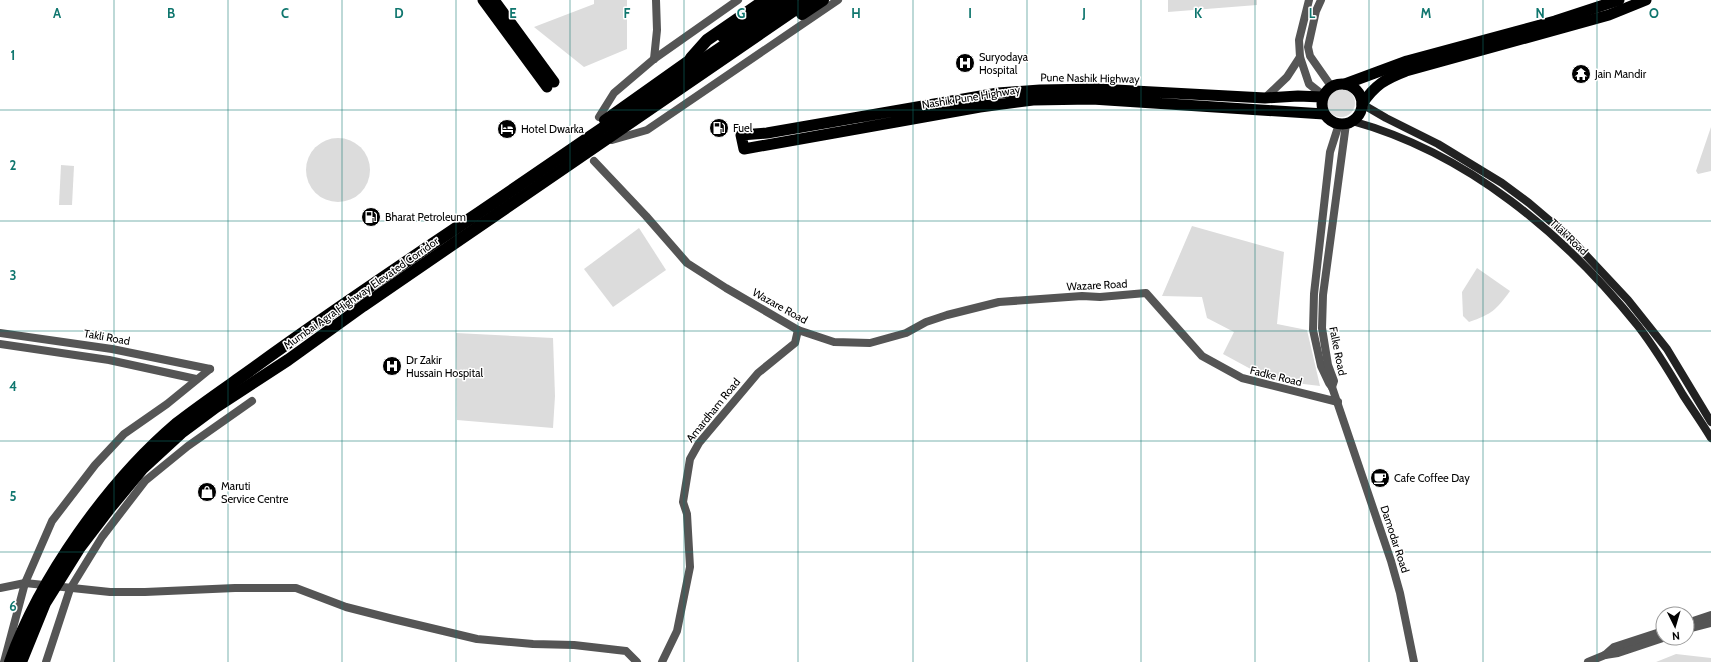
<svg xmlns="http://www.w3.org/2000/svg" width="1711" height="662" font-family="Cabin,sans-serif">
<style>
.green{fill:#dcdcdc}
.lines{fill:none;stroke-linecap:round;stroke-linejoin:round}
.tertiary{stroke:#555;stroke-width:8}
.secondary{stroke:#222;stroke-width:8}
.primary{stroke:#000;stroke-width:10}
.trunk{stroke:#000;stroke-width:11}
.motorway{stroke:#000;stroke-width:12}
.grid{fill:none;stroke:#0f766e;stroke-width:1;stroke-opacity:0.55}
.labels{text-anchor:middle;stroke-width:3;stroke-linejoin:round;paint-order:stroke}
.poi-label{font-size:11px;fill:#000;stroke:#fff;text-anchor:start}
.street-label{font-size:11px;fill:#000;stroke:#fff}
.grid-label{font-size:13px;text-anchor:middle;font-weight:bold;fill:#0f766e;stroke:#fff;stroke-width:3;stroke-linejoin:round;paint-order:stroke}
</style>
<rect width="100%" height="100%" fill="#fff"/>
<g class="green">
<polygon points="594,0 627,0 627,49 584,67 534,27 594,4"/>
<polygon points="1168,0 1257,0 1257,5 1168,12"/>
<circle cx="1341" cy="103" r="14"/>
<polygon points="1711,127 1711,171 1698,174 1696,171"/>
<circle cx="338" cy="170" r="32"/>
<polygon points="61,165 74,166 72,205 59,205"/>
<polygon points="1192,226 1284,252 1277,324 1307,330 1320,386 1271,380 1223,354 1234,332 1207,318 1202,297 1162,296"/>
<polygon points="639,228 666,270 613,307 584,269"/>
<path d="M 1477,268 L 1510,291 C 1496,310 1492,314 1469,322 L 1463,316 L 1462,292 Z"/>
<polygon points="456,333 553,338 555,396 553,428 457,420"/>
<polygon points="1676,654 1711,658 1711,662 1656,662"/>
</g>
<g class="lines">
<g class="tertiary">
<polyline points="1309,0 1299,40 1300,57 1309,84 1323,95"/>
<polyline points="1321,0 1316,11 1308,47 1310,56 1331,86"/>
<polyline points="654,59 657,30 656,0"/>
<polyline points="1265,98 1287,77 1300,57"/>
<polyline points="599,117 614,93 654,59 738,0"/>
<polyline points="1339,124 1330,152 1314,294 1313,330 1321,366 1329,383 1332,387 1391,561 1400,593 1414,662"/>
<polyline points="612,140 647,130 838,0"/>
<polyline points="594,161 646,216 687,263 726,288 798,330 834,342 870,343 906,333 926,322 947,315 999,302 1082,296 1100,297 1146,293 1202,356 1242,378 1338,402"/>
<polyline points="0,333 112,349 210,369"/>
<polyline points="0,344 109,360 196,379"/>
<polyline points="1332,387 1334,381 1328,365 1322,328 1323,295 1346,124"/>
<polyline points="0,588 25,583 110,592 145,592 235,588 296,588 346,607 393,619 477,639 533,644 574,645 626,651 637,662"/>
<polyline points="1687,623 1711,615"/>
<polyline points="1687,629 1711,623"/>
<polyline points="1605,655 1618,653 1663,638"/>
<polyline points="4,662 25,583 52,521 95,465 124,434 167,404 210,369"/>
<polyline points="46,662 70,589 102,537 145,481 188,446 252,401"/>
<polyline points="662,662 677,631 690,567 687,514 683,502 690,459 699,443 758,373 795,343 798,330"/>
<polyline points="1588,662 1605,655 1614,647 1663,631"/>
</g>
<g class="secondary">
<polyline points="1362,104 1386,118 1438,144 1502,183 1529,203 1569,237 1628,300 1667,349 1711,422"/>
<path d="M 1352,121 C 1468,153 1564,234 1638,326 C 1655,348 1669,371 1683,395 C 1692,409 1702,423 1711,438"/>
</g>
<g class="primary">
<polyline points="722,37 776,0"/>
<polyline points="604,120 697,54"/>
</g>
<g class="trunk">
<polyline points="483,0 547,87"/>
<polyline points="494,0 554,82"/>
<circle cx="1342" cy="104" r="20"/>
<polyline points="1345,84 1407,61 1555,21 1619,0"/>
<polyline points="1322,97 1298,96 1265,98 1097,89 1040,90 998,93 767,133 741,135 744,149 980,107 1033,100 1092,99 1324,114"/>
<path d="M 1362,104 C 1375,85 1385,79 1406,71 L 1609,15 L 1646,0"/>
</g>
<g class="motorway">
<polyline points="802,14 823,0"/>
<polyline points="691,58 707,40 765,0"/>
<path d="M 10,662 C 40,578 108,482 176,424 C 199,406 224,389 248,372 C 320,319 394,270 468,220 C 576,147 683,72 792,0"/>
<polyline points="21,662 45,603 80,547 109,509 143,468 181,433 216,407 288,360 363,306 809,0"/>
</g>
</g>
<path class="grid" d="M 114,0 L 114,662M 228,0 L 228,662M 342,0 L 342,662M 456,0 L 456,662M 570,0 L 570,662M 684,0 L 684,662M 798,0 L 798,662M 913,0 L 913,662M 1027,0 L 1027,662M 1141,0 L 1141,662M 1255,0 L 1255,662M 1369,0 L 1369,662M 1483,0 L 1483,662M 1597,0 L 1597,662M 0,110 L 1711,110M 0,221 L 1711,221M 0,331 L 1711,331M 0,441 L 1711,441M 0,552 L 1711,552"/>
<defs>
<g id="hospital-disc" transform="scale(1)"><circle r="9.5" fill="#000" stroke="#fff"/><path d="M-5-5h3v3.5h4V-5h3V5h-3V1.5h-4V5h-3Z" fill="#fff"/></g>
<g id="temple-disc" transform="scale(1)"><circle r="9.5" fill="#000" stroke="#fff"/><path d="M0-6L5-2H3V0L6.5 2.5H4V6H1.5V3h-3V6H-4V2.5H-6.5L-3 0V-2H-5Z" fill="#fff"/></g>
<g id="fuel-disc" transform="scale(1)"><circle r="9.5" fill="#000" stroke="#fff"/><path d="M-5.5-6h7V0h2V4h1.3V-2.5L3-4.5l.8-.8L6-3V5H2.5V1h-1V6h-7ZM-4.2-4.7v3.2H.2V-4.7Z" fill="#fff"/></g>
<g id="hotel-disc" transform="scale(1)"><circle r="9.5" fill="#000" stroke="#fff"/><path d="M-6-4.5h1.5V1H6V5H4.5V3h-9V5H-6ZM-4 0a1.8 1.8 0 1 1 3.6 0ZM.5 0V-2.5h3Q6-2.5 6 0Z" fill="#fff"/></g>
<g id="cafe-disc" transform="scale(1)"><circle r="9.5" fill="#000" stroke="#fff"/><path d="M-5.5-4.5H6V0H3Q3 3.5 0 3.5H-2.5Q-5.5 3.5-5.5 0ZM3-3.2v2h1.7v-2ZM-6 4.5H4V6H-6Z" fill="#fff"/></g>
<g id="shop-disc" transform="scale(1)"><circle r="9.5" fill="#000" stroke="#fff"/><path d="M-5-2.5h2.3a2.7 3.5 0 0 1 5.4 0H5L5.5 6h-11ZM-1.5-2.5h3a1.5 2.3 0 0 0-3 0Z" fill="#fff"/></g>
</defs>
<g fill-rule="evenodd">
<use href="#hospital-disc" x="965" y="63"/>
<use href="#temple-disc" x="1581" y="74"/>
<use href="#fuel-disc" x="719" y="128"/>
<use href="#hotel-disc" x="507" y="129"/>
<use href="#fuel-disc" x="371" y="217"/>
<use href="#hospital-disc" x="392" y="366"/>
<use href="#cafe-disc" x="1380" y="478"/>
<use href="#shop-disc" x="207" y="492"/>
</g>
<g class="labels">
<g class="poi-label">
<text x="979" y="61">Suryodaya<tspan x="979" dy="13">Hospital</tspan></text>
<text x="1595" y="78">Jain Mandir</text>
<text x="733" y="132">Fuel</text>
<text x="521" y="133">Hotel Dwarka</text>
<text x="385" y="221">Bharat Petroleum</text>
<text x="406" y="364">Dr Zakir<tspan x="406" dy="13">Hussain Hospital</tspan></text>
<text x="1394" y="482">Cafe Coffee Day</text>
<text x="221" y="490">Maruti<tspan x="221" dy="13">Service Centre</tspan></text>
</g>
<g class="street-label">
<text transform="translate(1090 78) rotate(1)" y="4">Pune Nashik Highway</text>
<text transform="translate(971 97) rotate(-9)" y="4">Nashik Pune Highway</text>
<text transform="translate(1569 237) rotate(43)" y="4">Tilak Road</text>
<text transform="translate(1097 285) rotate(-3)" y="4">Wazare Road</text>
<text transform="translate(361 293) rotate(-35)" y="4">Mumbai Agra Highway Elevated Corridor</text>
<text transform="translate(780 306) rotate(29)" y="4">Wazare Road</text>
<text transform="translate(107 337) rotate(10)" y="4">Takli Road</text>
<text transform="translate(1338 351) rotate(79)" y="4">Falke Road</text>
<text transform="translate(1276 376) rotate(14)" y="4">Fadke Road</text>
<text transform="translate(713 410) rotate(-51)" y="4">Amardham Road</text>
<text transform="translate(1395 539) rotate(72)" y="4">Damodar Road</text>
</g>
</g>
<g class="grid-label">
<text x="57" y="18">A</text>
<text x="171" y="18">B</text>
<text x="285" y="18">C</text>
<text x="399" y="18">D</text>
<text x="513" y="18">E</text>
<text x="627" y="18">F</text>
<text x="741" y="18">G</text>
<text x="856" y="18">H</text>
<text x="970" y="18">I</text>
<text x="1084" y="18">J</text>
<text x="1198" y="18">K</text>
<text x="1312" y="18">L</text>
<text x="1426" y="18">M</text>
<text x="1540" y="18">N</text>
<text x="1654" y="18">O</text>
<text x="13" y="60">1</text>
<text x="13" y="170">2</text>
<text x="13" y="280">3</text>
<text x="13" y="391">4</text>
<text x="13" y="501">5</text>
<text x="13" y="611">6</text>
</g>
<g transform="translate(1675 626) rotate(175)"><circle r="19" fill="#ffffff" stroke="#999999"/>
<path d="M0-3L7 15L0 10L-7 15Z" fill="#000000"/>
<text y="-6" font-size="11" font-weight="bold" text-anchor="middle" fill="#000000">N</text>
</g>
</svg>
